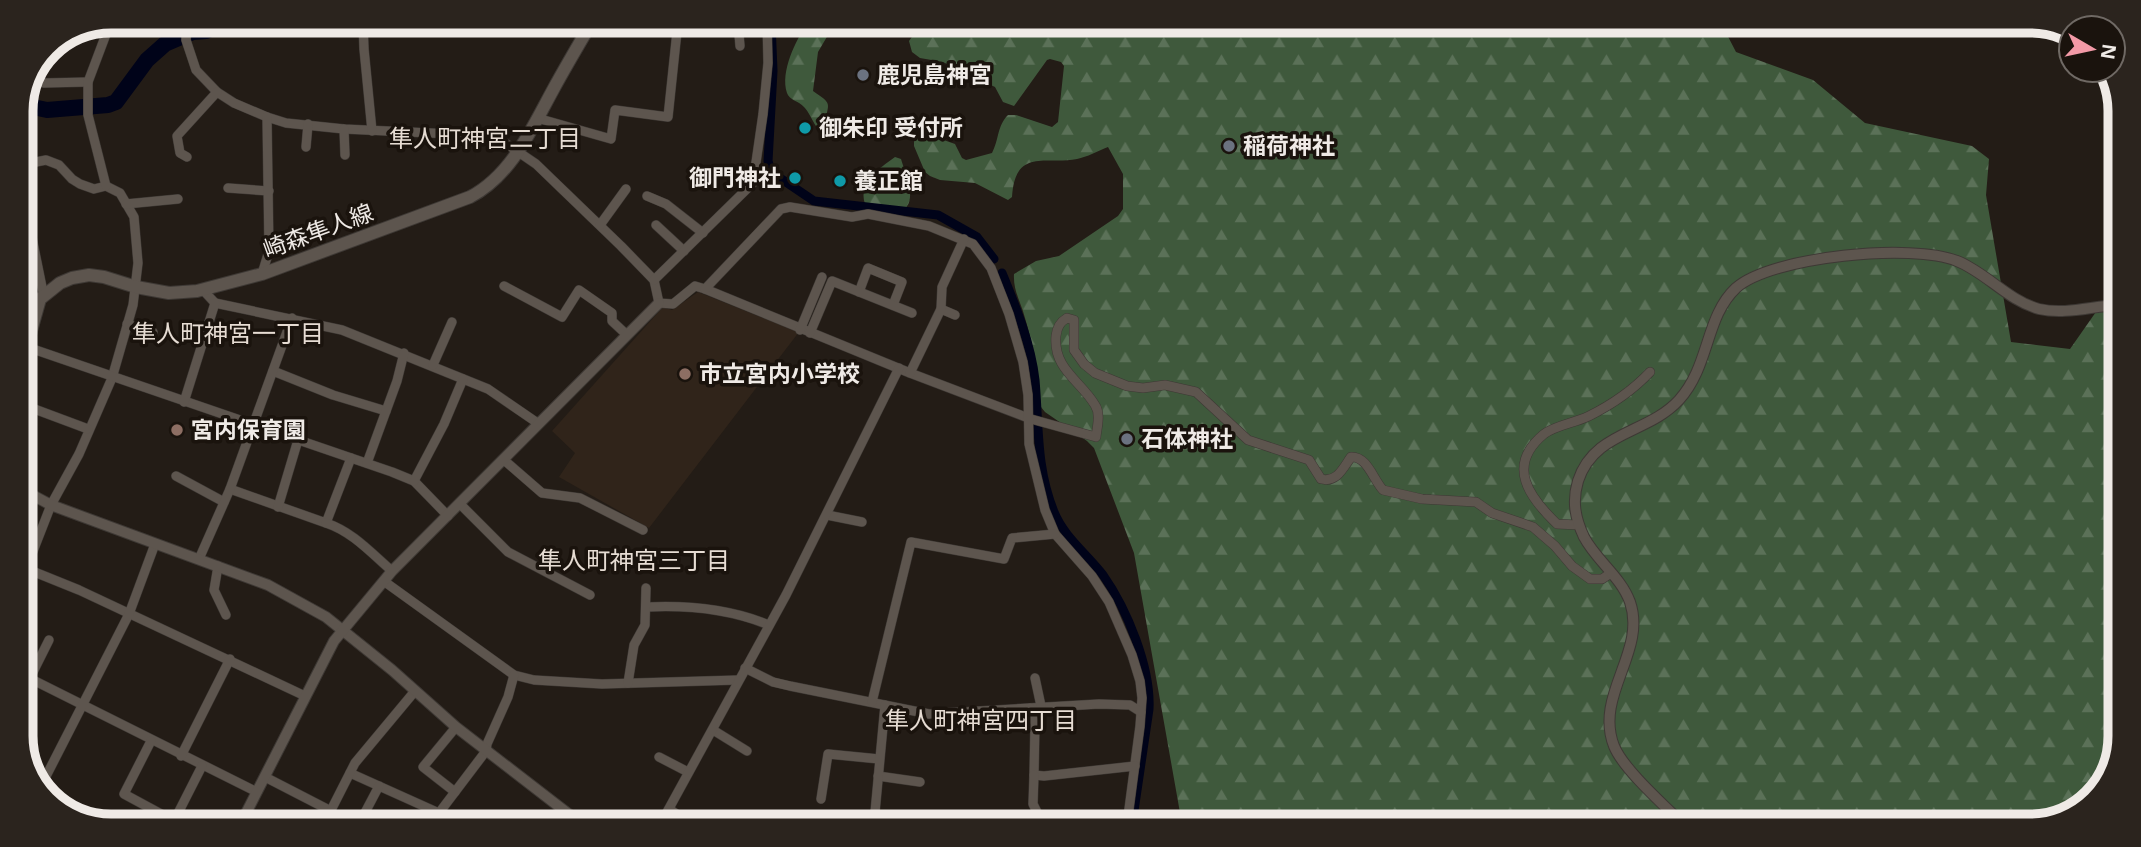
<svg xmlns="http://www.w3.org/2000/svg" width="2141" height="847" font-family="'Open Sans','Noto Sans JP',sans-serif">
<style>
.built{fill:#30241a}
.forest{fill:url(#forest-firs)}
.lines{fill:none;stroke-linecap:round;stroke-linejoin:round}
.canal{stroke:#000319;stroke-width:9}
.river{stroke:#000319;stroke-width:16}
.minor-casing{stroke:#3e3935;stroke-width:10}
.tertiary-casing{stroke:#3e3935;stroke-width:12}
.secondary-casing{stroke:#3e3935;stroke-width:14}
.minor{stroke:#5d554e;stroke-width:9}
.tertiary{stroke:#5d554e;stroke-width:10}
.secondary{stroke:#5d554e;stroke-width:12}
.worship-dot{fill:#6b7280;stroke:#1a130d;stroke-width:2.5}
.culture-dot{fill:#0f9aa8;stroke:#1a130d;stroke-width:2.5}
.education-dot{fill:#8d6e63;stroke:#1a130d;stroke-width:2.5}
.labels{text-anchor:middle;stroke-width:7;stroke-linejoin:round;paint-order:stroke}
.poi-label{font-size:23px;font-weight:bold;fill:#efeae6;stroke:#1a130d;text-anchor:start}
.street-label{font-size:23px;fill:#efeae6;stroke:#1a130d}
.neighbourhood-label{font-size:24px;fill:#e6dcd3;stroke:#1a130d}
.rim{fill:none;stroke:#efeae6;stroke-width:9}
</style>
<defs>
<pattern id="forest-firs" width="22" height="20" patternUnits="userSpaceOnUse" patternTransform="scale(1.75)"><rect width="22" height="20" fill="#3f593c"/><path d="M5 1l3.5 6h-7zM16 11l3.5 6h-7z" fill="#5b7158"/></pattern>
</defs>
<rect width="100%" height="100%" fill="#231c16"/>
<polygon class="built" points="698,292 799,332 649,528 559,477 575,453 552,431 663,307 672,310"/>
<g class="forest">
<path d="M 807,23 L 851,23 L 848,29 L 828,35 L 818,52 L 813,91 C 833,105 829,101 824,126 L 821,127 L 816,126 C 812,120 809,112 804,107 C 799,101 789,100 787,93 C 780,71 796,41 807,23 Z"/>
<path d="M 969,23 L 1722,25 L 1736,52 L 1813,80 L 1865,123 L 1972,146 L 1989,159 L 1986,195 L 2011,342 L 2070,349 L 2119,279 L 2115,765 L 2080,811 L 2030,826 L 1182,824 L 1134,553 L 1094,448 L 1087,441 L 1045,412 L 1041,407 C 1038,376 1034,347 1025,318 C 1021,302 1013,291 1014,274 L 1036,261 L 1059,256 L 1118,216 L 1123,209 L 1123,174 L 1108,147 C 1098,151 1087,157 1077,159 C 1046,165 1015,147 1012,197 L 1008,200 L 975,183 L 940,180 L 930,176 L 925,172 L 914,146 L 914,140 L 921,132 L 955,144 L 962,158 L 966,160 L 992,153 C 999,140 997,126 1008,115 L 1016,115 L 1052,127 L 1058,122 L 1064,66 L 1061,62 L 1050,59 L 1047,60 L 1014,106 L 1003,102 L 995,87 L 943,62 L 920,58 L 912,52 L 909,41 L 914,34 Z"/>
<path d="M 895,157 L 901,159 C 905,173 917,197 905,209 L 865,204 C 858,181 879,169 895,157 Z"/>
</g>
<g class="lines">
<g class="canal">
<polyline points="771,23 773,71 768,161 770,168 777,176 814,201 938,215 977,237 994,259"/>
<path d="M 1002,273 C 1016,307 1031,344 1035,380 C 1039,426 1036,468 1054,512 C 1064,537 1087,554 1103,575 C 1127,609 1151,668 1149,709 L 1132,824"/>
</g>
<polyline class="river" points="25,97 33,107 47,110 108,105 116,102 147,60 165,44 193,32 206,31 226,21"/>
<g class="minor-casing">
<g id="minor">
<path d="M 187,21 L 186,40 L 196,70 L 217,92 L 234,103 L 267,117 L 286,123 L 344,129 L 495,136 L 536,164 L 621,246 L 654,280 L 659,303 L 673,304 L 695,286 L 705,289 L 910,373 L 1031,419 L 1096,437 C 1097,427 1101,414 1095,405 C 1081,381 1053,369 1056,336 C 1057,327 1060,322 1067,318 L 1074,320 L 1074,350 L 1084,364 L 1095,373 L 1127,386 L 1143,388 L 1165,385 L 1196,392 L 1248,440 L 1309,460 L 1321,479 C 1337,483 1343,468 1351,457 C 1367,456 1373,479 1383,490 L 1422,499 L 1476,502 L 1492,513 L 1533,527 L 1555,546 L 1572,566 L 1590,579 L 1602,579 L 1611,573"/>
<polyline points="363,22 364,49 372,131"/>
<polyline points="738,23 740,46"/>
<polyline points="33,79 44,83 88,82"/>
<polyline points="537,118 611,139 615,110 668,117 678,22"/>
<polyline points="344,129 345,155"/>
<polyline points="306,147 308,124"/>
<polyline points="187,157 180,153 177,136 217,92"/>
<polyline points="21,165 46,160 59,165 72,179 80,184 94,189 106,186 120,193 134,217 138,263 133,305 112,378 79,454 51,505 21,582"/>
<polyline points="106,186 88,115 88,82 111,21"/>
<polyline points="228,188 269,191"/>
<polyline points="647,196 666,204 703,233"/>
<polyline points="126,204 178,199"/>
<polyline points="29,223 44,297"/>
<polyline points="600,225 626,189"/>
<polyline points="656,225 684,251"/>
<polyline points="262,274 269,251 267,117"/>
<polyline points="654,280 753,183 763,114 768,63 767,23"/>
<polyline points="504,286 562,317 579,290 612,313 612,321 627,335"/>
<polyline points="705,289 781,209 790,207 852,217 868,214 929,226 973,244 991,268 1009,314 1023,362 1028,395 1029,444 1045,510 1055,534 1092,576 1109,602 1132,655 1140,681 1142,698 1140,726 1127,824"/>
<polyline points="859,292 868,268 902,282 893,305"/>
<polyline points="215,303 342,330 488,389 539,424"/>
<polyline points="941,309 955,315"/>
<polyline points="127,324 153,332"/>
<polyline points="800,330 822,277"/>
<polyline points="810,333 832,281 912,313"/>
<polyline points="27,347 392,472 414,481 448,516"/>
<polyline points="433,365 452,322"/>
<polyline points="273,371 333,395 386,411"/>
<polyline points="910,373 941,309 942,287 964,239"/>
<polyline points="184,402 215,303 203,290"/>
<polyline points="21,404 88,429"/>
<polyline points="504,460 542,493 580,498 643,530"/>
<polyline points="367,463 397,381 404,353"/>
<polyline points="176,476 224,502"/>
<polyline points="414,481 444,424 463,379"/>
<polyline points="230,489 326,523 351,458"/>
<polyline points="460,504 508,552 590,595"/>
<polyline points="278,507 298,440"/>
<polyline points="827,515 862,522"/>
<path d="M 326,523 C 353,532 371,553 392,571"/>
<path d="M 1579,525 L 1557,524 C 1530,498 1505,466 1544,434 C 1556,425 1575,423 1589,416 C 1611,405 1633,390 1650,372"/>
<polyline points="199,559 230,489 292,318"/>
<polyline points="218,566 214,590 226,615"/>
<polyline points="27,569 79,590 305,696"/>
<polyline points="385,582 514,675 534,680 602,684 738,680"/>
<path d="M 647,607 C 689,605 730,609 769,625"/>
<polyline points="745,668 773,682 790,686 929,714 1099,704 1130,705 1141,712"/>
<polyline points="21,674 257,792"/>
<polyline points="30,678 49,640"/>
<polyline points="1035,678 1041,706"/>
<polyline points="628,683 634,645 645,625 646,588"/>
<polyline points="872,702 911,542 1004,559 1012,538 1055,534"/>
<polyline points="1030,708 1035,724 1034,775 1044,776 1135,766"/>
<polyline points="713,730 747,751"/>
<polyline points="151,741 124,794 174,821"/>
<polyline points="181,756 230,659"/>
<polyline points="659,757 688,772"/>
<polyline points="350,773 439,813"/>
<polyline points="1034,775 1033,804 1043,824"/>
<polyline points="878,776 920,782"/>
<polyline points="265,777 331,811"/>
<polyline points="39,790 129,614 155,544"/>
<polyline points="455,792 423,767 456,727"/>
<polyline points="821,799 828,754 879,759"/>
<polyline points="669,809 690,823"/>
<polyline points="174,821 202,766"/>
<polyline points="325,822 355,763 415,691"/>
<polyline points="360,822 379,786"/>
<polyline points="435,822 439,813 486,751 487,744 508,697 514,675"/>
<polyline points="661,823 786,595 899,368"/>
<polyline points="716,823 727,823"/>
<polyline points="874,823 885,705"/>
</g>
</g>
<g class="tertiary-casing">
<g id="tertiary">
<polyline points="21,489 51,505 268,585 326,617 392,670 456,727 579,822"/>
<polyline points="242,821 334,641 392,571 659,303"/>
<path d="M 1684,825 C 1665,806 1623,769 1614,746 C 1594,695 1647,652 1630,602 C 1621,577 1596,560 1584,537 C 1575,518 1572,501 1578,481 C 1594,431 1648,434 1679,400 C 1710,366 1705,317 1736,288 C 1772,256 1913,243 1957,261 C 1987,273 2007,300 2039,309 C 2066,315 2092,306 2118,305"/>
</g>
</g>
<g class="secondary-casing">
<path id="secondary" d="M 21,366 L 40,299 L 60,283 L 72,278 L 89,275 L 104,277 L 136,287 L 169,293 L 197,291 L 262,274 L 470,197 C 512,175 532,128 554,88 C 566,66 579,44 592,22"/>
</g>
<use href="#minor" class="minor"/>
<use href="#tertiary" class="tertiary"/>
<use href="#secondary" class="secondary"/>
</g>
<g class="worship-dot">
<circle cx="863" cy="75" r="7"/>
<circle cx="1229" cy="146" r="7"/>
<circle cx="1127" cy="439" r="7"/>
</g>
<g class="culture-dot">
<circle cx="805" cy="128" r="7"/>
<circle cx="795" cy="178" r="7"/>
<circle cx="840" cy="181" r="7"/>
</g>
<g class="education-dot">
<circle cx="685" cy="374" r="7"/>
<circle cx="177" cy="430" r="7"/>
</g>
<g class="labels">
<g class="poi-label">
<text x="877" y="83">鹿児島神宮</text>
<text x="819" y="136">御朱印 受付所</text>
<text x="1243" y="154">稲荷神社</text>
<text x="781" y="186" text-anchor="end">御門神社</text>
<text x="854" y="189">養正館</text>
<text x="699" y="382">市立宮内小学校</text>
<text x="191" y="438">宮内保育園</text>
<text x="1141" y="447">石体神社</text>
</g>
<g class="street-label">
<text transform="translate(318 231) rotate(-20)" y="8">崎森隼人線</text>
</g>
<g class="neighbourhood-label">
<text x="485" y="147">隼人町神宮二丁目</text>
<text x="228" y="342">隼人町神宮一丁目</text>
<text x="634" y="569">隼人町神宮三丁目</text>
<text x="981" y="729">隼人町神宮四丁目</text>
</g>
</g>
<path d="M0 0H2141V847H0ZM111 33H2030A78 78 0 0 1 2108 111V736A78 78 0 0 1 2030 814H111A78 78 0 0 1 33 736V111A78 78 0 0 1 111 33Z" fill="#2b241e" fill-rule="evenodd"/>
<path class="rim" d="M111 33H2030A78 78 0 0 1 2108 111V736A78 78 0 0 1 2030 814H111A78 78 0 0 1 33 736V111A78 78 0 0 1 111 33Z"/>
<g transform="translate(2092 49) rotate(99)"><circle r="33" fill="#1a130d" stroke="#6f6964" stroke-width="2"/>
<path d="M0-5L12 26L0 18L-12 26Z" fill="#f39aa7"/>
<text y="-10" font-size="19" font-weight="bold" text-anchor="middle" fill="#efeae6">N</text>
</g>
</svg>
